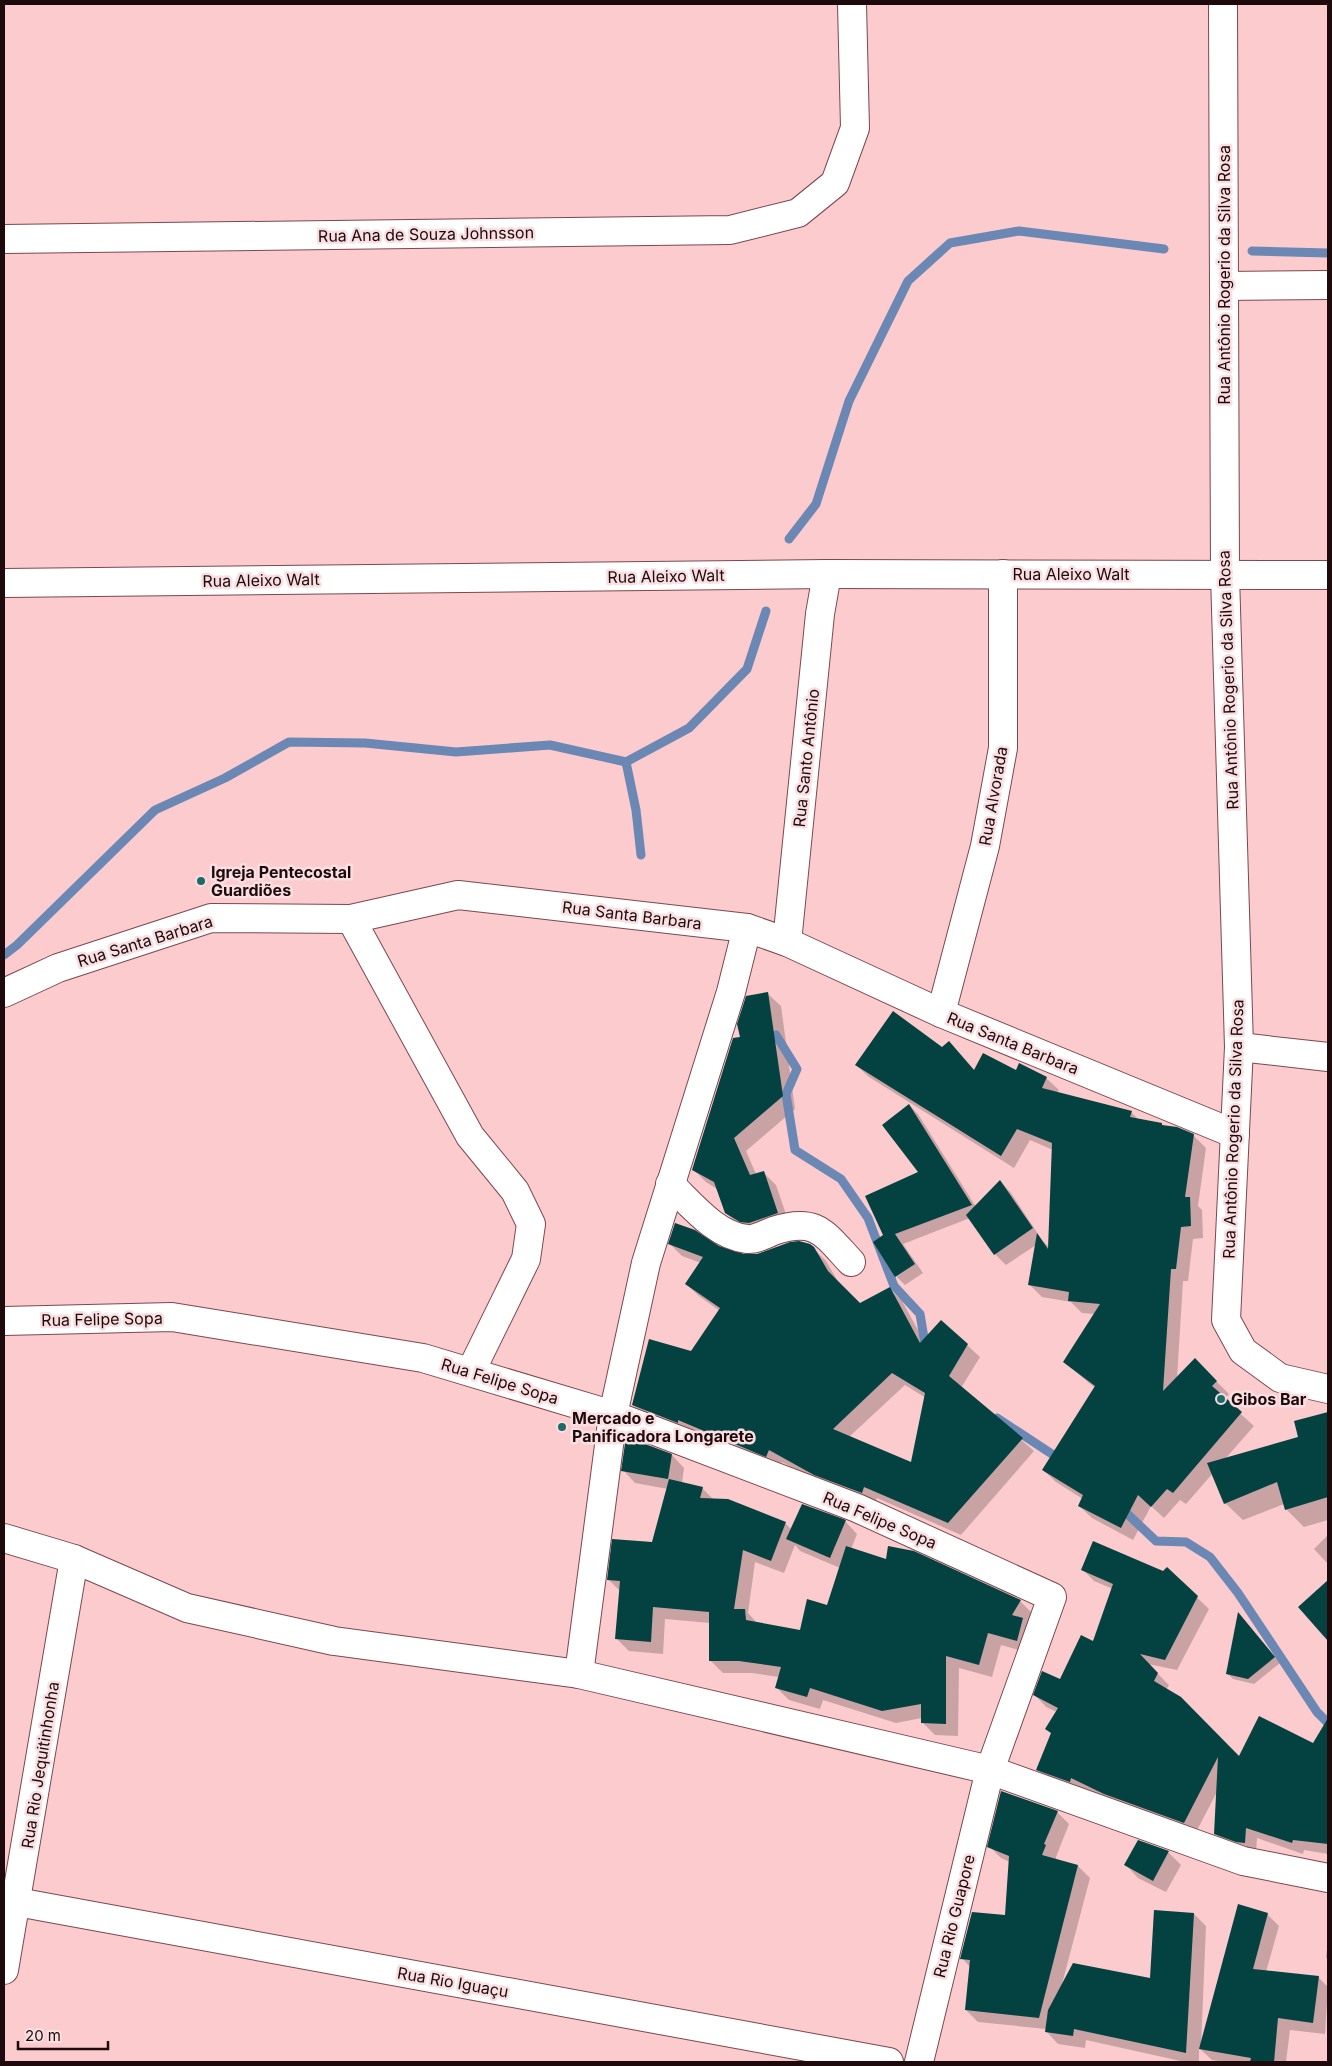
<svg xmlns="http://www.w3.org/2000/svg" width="1332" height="2066" font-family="Inter,sans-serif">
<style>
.shadow{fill:#0003;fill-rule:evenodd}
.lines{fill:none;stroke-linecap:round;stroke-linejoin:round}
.stream{stroke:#6b87b3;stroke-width:9}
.building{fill:#044141;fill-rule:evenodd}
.street-casing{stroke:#7b484d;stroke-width:30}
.street{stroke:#fff;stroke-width:28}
.poi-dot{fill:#1d6a69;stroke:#f9dfe1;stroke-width:2}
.labels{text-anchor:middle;stroke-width:5;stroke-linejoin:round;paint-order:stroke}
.street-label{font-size:16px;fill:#1e0a0c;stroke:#f9dfe1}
.poi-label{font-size:16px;font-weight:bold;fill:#1e0a0c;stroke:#f9dfe1;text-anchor:start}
</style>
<rect width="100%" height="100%" fill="#fccbce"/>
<g class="shadow">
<polygon points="768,994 781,1006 795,1109 746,1151 756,1174 763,1172 776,1185 790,1226 739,1226 726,1213 717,1189 706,1182 694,1170 741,1038"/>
<polygon points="942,1049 961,1055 975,1071 1016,1072 1046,1078 1059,1090 1057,1093 1131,1112 1139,1120 1161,1124 1164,1127 1193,1135 1206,1148 1198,1206 1202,1210 1203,1238 1193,1239 1188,1281 1183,1281 1177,1379 1195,1360 1229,1394 1224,1399 1254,1426 1225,1459 1300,1437 1324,1414 1328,1418 1328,1520 1304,1527 1286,1509 1284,1504 1243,1520 1225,1503 1213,1473 1186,1504 1180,1500 1164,1518 1151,1506 1133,1540 1092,1518 1079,1506 1083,1499 1056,1482 1043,1470 1095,1388 1064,1362 1095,1314 1082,1313 1071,1302 1042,1297 1029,1284 1036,1245 1006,1265 995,1254 970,1218 903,1244 923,1273 905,1285 896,1276 885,1235 920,1172 909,1105 918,1114 976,1207 1000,1181 1011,1193 1042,1240 1049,1247 1053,1150 1030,1140 1014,1168 869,1077 856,1065"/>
<path d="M 670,1244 L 718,1247 L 744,1256 L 813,1248 L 826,1261 L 840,1285 L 860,1305 L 889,1289 L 902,1301 L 924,1341 L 967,1345 L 980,1357 L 961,1388 L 1034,1451 L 961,1535 L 877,1498 L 874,1505 L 828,1487 L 782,1462 L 778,1468 L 646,1418 L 633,1405 L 691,1352 L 720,1311 L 699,1296 L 686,1284 L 701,1263 L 682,1256 ZM 905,1385 L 926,1398 L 912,1464 L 849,1437 Z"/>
<path d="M 672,1455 L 684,1468 L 682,1483 L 702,1488 L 714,1500 L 728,1501 L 786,1524 L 792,1530 L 845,1521 L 857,1534 L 851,1549 L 887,1560 L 914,1553 L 1020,1601 L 1033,1614 L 1027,1624 L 1035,1632 L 1029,1653 L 1001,1645 L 992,1677 L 959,1668 L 958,1736 L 935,1735 L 922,1722 L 922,1718 L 896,1723 L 823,1700 L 820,1709 L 789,1700 L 776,1687 L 779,1677 L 752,1673 L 723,1673 L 710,1660 L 710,1623 L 665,1619 L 663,1654 L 629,1651 L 617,1639 L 620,1591 L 608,1579 L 653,1544 L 668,1489 L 635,1483 L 623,1470 ZM 795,1545 L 800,1551 L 840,1568 L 828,1606 L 801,1632 L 758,1624 L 748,1613 L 755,1562 L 784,1573 Z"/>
<polygon points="1328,1535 1328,1564 1314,1549"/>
<polygon points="1082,1569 1163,1573 1167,1569 1209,1609 1177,1670 1148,1664 1169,1685 1166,1690 1240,1757 1326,1751 1328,1747 1328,1854 1304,1850 1303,1854 1257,1838 1256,1853 1226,1845 1215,1833 1217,1792 1195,1834 1116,1805 1083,1788 1081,1793 1049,1781 1038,1770 1052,1734 1047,1729 1057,1712 1046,1707 1035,1695 1060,1681 1094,1642 1113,1589 1094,1581"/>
<polygon points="1328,1582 1328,1640 1299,1607"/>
<polygon points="1239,1614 1280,1663 1254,1684 1233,1679 1227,1673"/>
<polygon points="1057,1812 1069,1824 1056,1857 1056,1860 1078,1866 1090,1878 1062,1984 1152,1980 1194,1914 1206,1926 1201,2046 1267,1914 1279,1926 1266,1972 1318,1977 1328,1987 1325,2034 1290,2030 1286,2062 1224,2062 1212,2060 1199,2048 1199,2062 1185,2062 1086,2040 1085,2048 1058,2044 1046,2031 1046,2029 978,2022 966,2010 970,1967 962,1958 1006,1916 1010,1862 1001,1858 989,1846"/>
<polygon points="1168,1852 1181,1865 1166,1892 1138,1878 1126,1865"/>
<polygon points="1328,1942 1328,1960 1326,1957"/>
</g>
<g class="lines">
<g class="stream">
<polyline points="1252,251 1328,253"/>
<polyline points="789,539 816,504 849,401 908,281 950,243 1019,231 1164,249"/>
<polyline points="626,762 636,810 641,855"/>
<polyline points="4,955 17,945 155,810 225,778 289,742 365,743 456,752 550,745 626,762 689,728 747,669 766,611"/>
<polyline points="776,1035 797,1069 786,1094 795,1150 841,1179 868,1218 894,1286 920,1314 926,1350"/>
<polyline points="997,1418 1061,1460"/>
<polyline points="1120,1507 1156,1541 1186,1542 1210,1557 1238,1593 1317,1712 1328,1723"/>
</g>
</g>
<g class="building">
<polygon points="768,992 783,1096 734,1138 750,1175 764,1171 778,1213 749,1223 740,1222 725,1213 714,1182 692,1170 733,1038 740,1037 737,1024 746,996"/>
<polygon points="893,1011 942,1047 949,1041 974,1070 983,1053 1016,1070 1019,1063 1047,1077 1042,1088 1132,1111 1130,1117 1162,1123 1162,1125 1177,1127 1194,1134 1185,1197 1190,1197 1191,1226 1181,1227 1176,1269 1171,1269 1163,1391 1195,1358 1217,1381 1212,1386 1242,1412 1173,1493 1167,1489 1151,1507 1138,1495 1121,1528 1078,1506 1083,1495 1042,1470 1095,1386 1063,1362 1100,1304 1068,1301 1069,1292 1028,1285 1037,1233 1048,1249 1052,1143 1017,1129 1001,1156 855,1065"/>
<polygon points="909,1104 972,1205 895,1234 915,1264 895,1277 873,1242 883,1235 865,1196 918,1172 882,1125"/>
<polygon points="1000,1180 1033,1228 994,1255 966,1215"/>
<path d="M 675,1223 L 695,1230 L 719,1246 L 744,1254 L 757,1254 L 790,1242 L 799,1241 L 810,1244 L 814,1247 L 828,1271 L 860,1303 L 890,1287 L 920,1343 L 941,1320 L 968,1344 L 949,1376 L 1023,1438 L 948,1523 L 864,1487 L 862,1493 L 814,1475 L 769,1450 L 766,1457 L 678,1420 L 678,1423 L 632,1405 L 649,1339 L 691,1351 L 720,1308 L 685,1284 L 703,1257 L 668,1244 ZM 892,1373 L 925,1393 L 911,1462 L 833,1429 Z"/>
<polygon points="1328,1412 1328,1497 1285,1510 1277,1482 1224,1504 1207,1463 1298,1437 1294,1421"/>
<polygon points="626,1437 672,1454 668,1479 621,1471"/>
<polygon points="669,1479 703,1487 700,1498 728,1499 786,1522 771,1561 743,1550 734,1609 745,1609 746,1620 800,1630 807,1599 827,1605 846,1546 886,1559 888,1546 914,1551 1021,1600 1012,1615 1023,1618 1017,1641 988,1633 979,1665 946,1656 946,1724 921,1723 921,1704 882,1711 810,1688 807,1697 775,1688 781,1667 739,1661 709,1661 709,1612 653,1607 651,1642 615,1639 620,1581 607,1580 612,1539 652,1542"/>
<polygon points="802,1504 846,1520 830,1558 786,1539"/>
<polygon points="1093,1541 1163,1571 1167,1567 1198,1596 1165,1660 1140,1654 1158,1673 1154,1681 1181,1697 1239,1756 1259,1716 1313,1743 1328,1718 1328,1844 1293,1840 1292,1843 1246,1828 1245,1843 1236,1842 1214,1834 1218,1757 1184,1823 1104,1794 1071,1778 1070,1782 1036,1770 1051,1733 1045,1729 1058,1708 1033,1695 1042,1671 1060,1679 1081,1635 1093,1641 1113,1584 1081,1570"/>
<polygon points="1328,1580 1328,1641 1298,1607"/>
<polygon points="1238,1612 1275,1657 1248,1679 1226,1674"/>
<polygon points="1001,1791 1058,1811 1044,1844 1046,1845 1042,1855 1078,1865 1039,2018 965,2010 970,1960 960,1959 972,1912 1005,1915 1009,1856 987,1847"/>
<polygon points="1138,1840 1169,1851 1153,1881 1124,1865"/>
<polygon points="1238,1904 1268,1913 1253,1969 1319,1976 1313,2023 1278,2018 1274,2062 1250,2062 1251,2058 1199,2049"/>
<polygon points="1154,1910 1194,1913 1186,2053 1074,2029 1073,2036 1045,2032 1048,2010 1073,1963 1150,1978"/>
</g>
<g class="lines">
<g class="street-casing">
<g id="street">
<polyline points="1223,4 1225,575 1239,1047 1226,1320 1243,1351 1280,1378 1328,1389"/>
<polyline points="4,239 730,230 798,213 835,183 855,128 852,4"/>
<polyline points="1224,286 1328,285"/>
<polyline points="4,583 827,574 1328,575"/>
<polyline points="351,919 470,1136 515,1191 531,1224 526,1259 471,1371"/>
<polyline points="787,942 820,614 827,574"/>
<polyline points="4,993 58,968 211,918 351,919 458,895 747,928 787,942 941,1013 1235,1134"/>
<polyline points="941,1013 985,846 1003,748 1003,574"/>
<polyline points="1239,1047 1328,1057"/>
<path d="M 670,1184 C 691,1204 716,1236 747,1239 C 755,1240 766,1234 773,1231 C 816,1217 823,1232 851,1262"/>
<polyline points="4,1321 172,1317 423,1358 613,1415 857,1508 1052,1597 990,1770 919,2062"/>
<polyline points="4,1538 74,1559 187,1608 334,1641 579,1674 990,1770 1243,1861 1328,1878"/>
<polyline points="579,1674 613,1415 646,1263 731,992 747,928"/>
<polyline points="17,1902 889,2062"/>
<polyline points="4,1970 74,1559"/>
</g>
</g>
<use href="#street" class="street"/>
</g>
<g class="poi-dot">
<circle cx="201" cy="881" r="5"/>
<circle cx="1221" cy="1399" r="5"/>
<circle cx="562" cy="1427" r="5"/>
</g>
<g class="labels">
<g class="street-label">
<text transform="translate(426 234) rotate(-1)" y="6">Rua Ana de Souza Johnsson</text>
<text transform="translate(1224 275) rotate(-90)" y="6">Rua Antônio Rogerio da Silva Rosa</text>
<text x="1071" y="580">Rua Aleixo Walt</text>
<text transform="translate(666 576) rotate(-1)" y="6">Rua Aleixo Walt</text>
<text transform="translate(261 580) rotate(-1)" y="6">Rua Aleixo Walt</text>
<text transform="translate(1228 680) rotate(-92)" y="6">Rua Antônio Rogerio da Silva Rosa</text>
<text transform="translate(806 758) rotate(-84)" y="6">Rua Santo Antônio</text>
<text transform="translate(993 796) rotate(-80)" y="6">Rua Alvorada</text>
<text transform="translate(632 915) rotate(7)" y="6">Rua Santa Barbara</text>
<text transform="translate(145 941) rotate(-17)" y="6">Rua Santa Barbara</text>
<text transform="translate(1013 1043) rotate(22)" y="6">Rua Santa Barbara</text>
<text transform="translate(1233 1129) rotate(-88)" y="6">Rua Antônio Rogerio da Silva Rosa</text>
<text transform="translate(102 1319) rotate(-1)" y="6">Rua Felipe Sopa</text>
<text transform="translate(500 1381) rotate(17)" y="6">Rua Felipe Sopa</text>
<text transform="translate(880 1520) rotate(23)" y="6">Rua Felipe Sopa</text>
<text transform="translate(40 1765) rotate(-81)" y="6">Rua Rio Jequitinhonha</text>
<text transform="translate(954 1916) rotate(-76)" y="6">Rua Rio Guapore</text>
<text transform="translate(453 1982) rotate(10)" y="6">Rua Rio Iguaçu</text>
</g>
<g class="poi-label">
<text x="211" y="878">Igreja Pentecostal<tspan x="211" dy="18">Guardiões</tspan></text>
<text x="1231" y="1405">Gibos Bar</text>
<text x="572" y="1424">Mercado e<tspan x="572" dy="18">Panificadora Longarete</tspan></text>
</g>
</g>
<rect width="1332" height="2066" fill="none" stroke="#1e0a0c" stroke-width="10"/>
<path d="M18 2041v8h90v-8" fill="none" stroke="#1e0a0c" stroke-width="2.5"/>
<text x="25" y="2041" font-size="15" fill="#1e0a0c" stroke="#f9dfe1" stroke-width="4" paint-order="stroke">20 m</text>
</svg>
